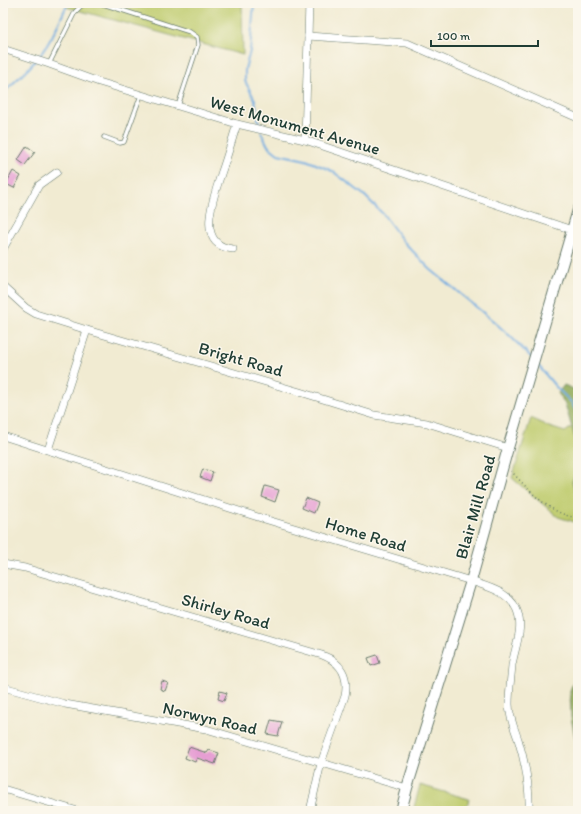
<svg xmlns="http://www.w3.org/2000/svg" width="581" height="814" font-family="Itim,sans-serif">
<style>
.green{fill:#becb6c;stroke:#6e8450}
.forest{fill:#96af60;stroke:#5a764a}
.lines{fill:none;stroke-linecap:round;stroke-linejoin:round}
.stream{stroke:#70ace1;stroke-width:2}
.building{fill:#e69ed3}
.lane-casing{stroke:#687a6b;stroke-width:5}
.street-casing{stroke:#687a6b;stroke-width:8}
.secondary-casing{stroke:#687a6b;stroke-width:12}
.path{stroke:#687a6b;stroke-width:1.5;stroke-dasharray:1 3;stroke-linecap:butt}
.lane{stroke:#fff;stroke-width:3.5}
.street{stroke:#fff;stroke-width:7}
.secondary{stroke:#fff;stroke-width:10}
.labels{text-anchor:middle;stroke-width:3;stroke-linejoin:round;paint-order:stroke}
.street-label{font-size:17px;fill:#1f3d34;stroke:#fbf7ec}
</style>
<rect width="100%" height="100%" fill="#fbf7ec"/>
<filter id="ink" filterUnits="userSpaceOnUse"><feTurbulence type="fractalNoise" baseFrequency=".025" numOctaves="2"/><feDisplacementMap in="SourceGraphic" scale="8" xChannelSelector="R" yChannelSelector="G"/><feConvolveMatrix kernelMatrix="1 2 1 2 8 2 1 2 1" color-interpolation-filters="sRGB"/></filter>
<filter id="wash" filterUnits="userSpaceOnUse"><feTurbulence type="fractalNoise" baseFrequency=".012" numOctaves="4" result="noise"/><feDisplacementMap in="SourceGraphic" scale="16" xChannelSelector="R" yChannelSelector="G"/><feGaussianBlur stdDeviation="0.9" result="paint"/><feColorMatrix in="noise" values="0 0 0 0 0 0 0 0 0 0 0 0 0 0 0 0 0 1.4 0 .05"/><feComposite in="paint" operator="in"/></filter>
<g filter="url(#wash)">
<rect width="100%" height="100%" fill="#f1ebd2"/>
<g class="green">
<polygon points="68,3 242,3 243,55 66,7"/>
<polygon points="531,418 549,427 565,432 572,427 578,449 578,464 572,482 578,498 578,523 558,517 512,478"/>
<polygon points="420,785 469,799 466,811 413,811"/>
</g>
<g class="forest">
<polygon points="564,385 578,391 578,449 565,404 558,393"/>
<polygon points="578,464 578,498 572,482"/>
<polygon points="578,669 578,741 575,738 571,717 570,691"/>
</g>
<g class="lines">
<g class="stream">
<polyline points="254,3 250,51 245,69 245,81 255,100 260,128"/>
<path d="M 38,58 C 50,43 58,25 66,7 L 68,3"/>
<polyline points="3,93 29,68 35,61"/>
<polyline points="261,132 268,146 278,154 306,160 328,169 335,173 364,195 383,214 403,241 430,269 492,320 510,336 532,358"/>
<polyline points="537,364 555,386 572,403 578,416"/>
<polyline points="578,684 577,687 578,700"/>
</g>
</g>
<g id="blocks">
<g class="building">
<polygon points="27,146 35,152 25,165 18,160"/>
<polygon points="13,171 21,176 14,188 6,184"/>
<polygon points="203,469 213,472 210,481 200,477"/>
<polygon points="265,486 279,490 275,502 262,497"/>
<polygon points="306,498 318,503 314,513 302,508"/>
<polygon points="377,655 380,663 371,666 368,658"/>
<polygon points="162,681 168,683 165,691 160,689"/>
<polygon points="220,691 227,693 224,701 218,699"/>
<polygon points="271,720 282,722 278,736 267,734"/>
<polygon points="189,747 207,753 209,750 219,753 215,764 197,758 195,762 185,758"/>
</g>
</g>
</g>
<g filter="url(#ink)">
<use href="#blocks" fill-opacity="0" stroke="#687a6b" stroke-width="1"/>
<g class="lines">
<g class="lane-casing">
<g id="lane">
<polyline points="100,3 190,32 197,37 198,45 178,106"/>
<polyline points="49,64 75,12 82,5 89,3"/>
<polyline points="104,137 120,143 124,142 141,95"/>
</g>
</g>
<g class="street-casing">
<g id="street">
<polyline points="308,36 407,43 578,118"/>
<polyline points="3,49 49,64 99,82 178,106 237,124 305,140 578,232"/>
<polyline points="305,140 309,3"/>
<polyline points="3,249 39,185 57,172"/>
<path d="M 233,249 C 194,246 214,197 221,174 C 227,157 232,140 237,124"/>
<polyline points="3,287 26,308 36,314 87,330 300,392 374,415 427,423 508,448"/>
<path d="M 3,436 L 261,518 L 471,581 C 488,587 507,591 516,608 C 525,627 515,646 512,665 C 511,678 509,691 509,704 C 509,716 514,728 518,739 C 525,762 530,787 529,811"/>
<polyline points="48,450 87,330"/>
<path d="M 3,564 L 25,568 L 322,655 C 341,662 349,676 345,696 L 321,763 L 310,811"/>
<polyline points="3,687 65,704 206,729 407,788"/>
<polyline points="3,789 78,811"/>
</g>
</g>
<g class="secondary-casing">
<polyline id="secondary" points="401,811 407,788 471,581 508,448 578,210"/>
</g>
<path class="path" d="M 511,471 C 530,491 549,514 578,518"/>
<use href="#lane" class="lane"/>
<use href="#street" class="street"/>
<use href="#secondary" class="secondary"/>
</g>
</g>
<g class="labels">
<g class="street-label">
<text transform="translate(295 125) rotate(16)" y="6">West Monument Avenue</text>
<text transform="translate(241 359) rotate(16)" y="6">Bright Road</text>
<text transform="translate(475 507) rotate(-74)" y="6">Blair Mill Road</text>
<text transform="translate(366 534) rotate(17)" y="6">Home Road</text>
<text transform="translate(226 611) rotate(16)" y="6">Shirley Road</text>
<text transform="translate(210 718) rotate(13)" y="6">Norwyn Road</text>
</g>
</g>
<rect width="581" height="814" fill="none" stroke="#fbf7ec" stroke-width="16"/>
<path d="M431 40v6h107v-6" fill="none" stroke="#1f3d34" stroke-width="2"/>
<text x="437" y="40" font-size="12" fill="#1f3d34" stroke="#fbf7ec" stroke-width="3" paint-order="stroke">100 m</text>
</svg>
